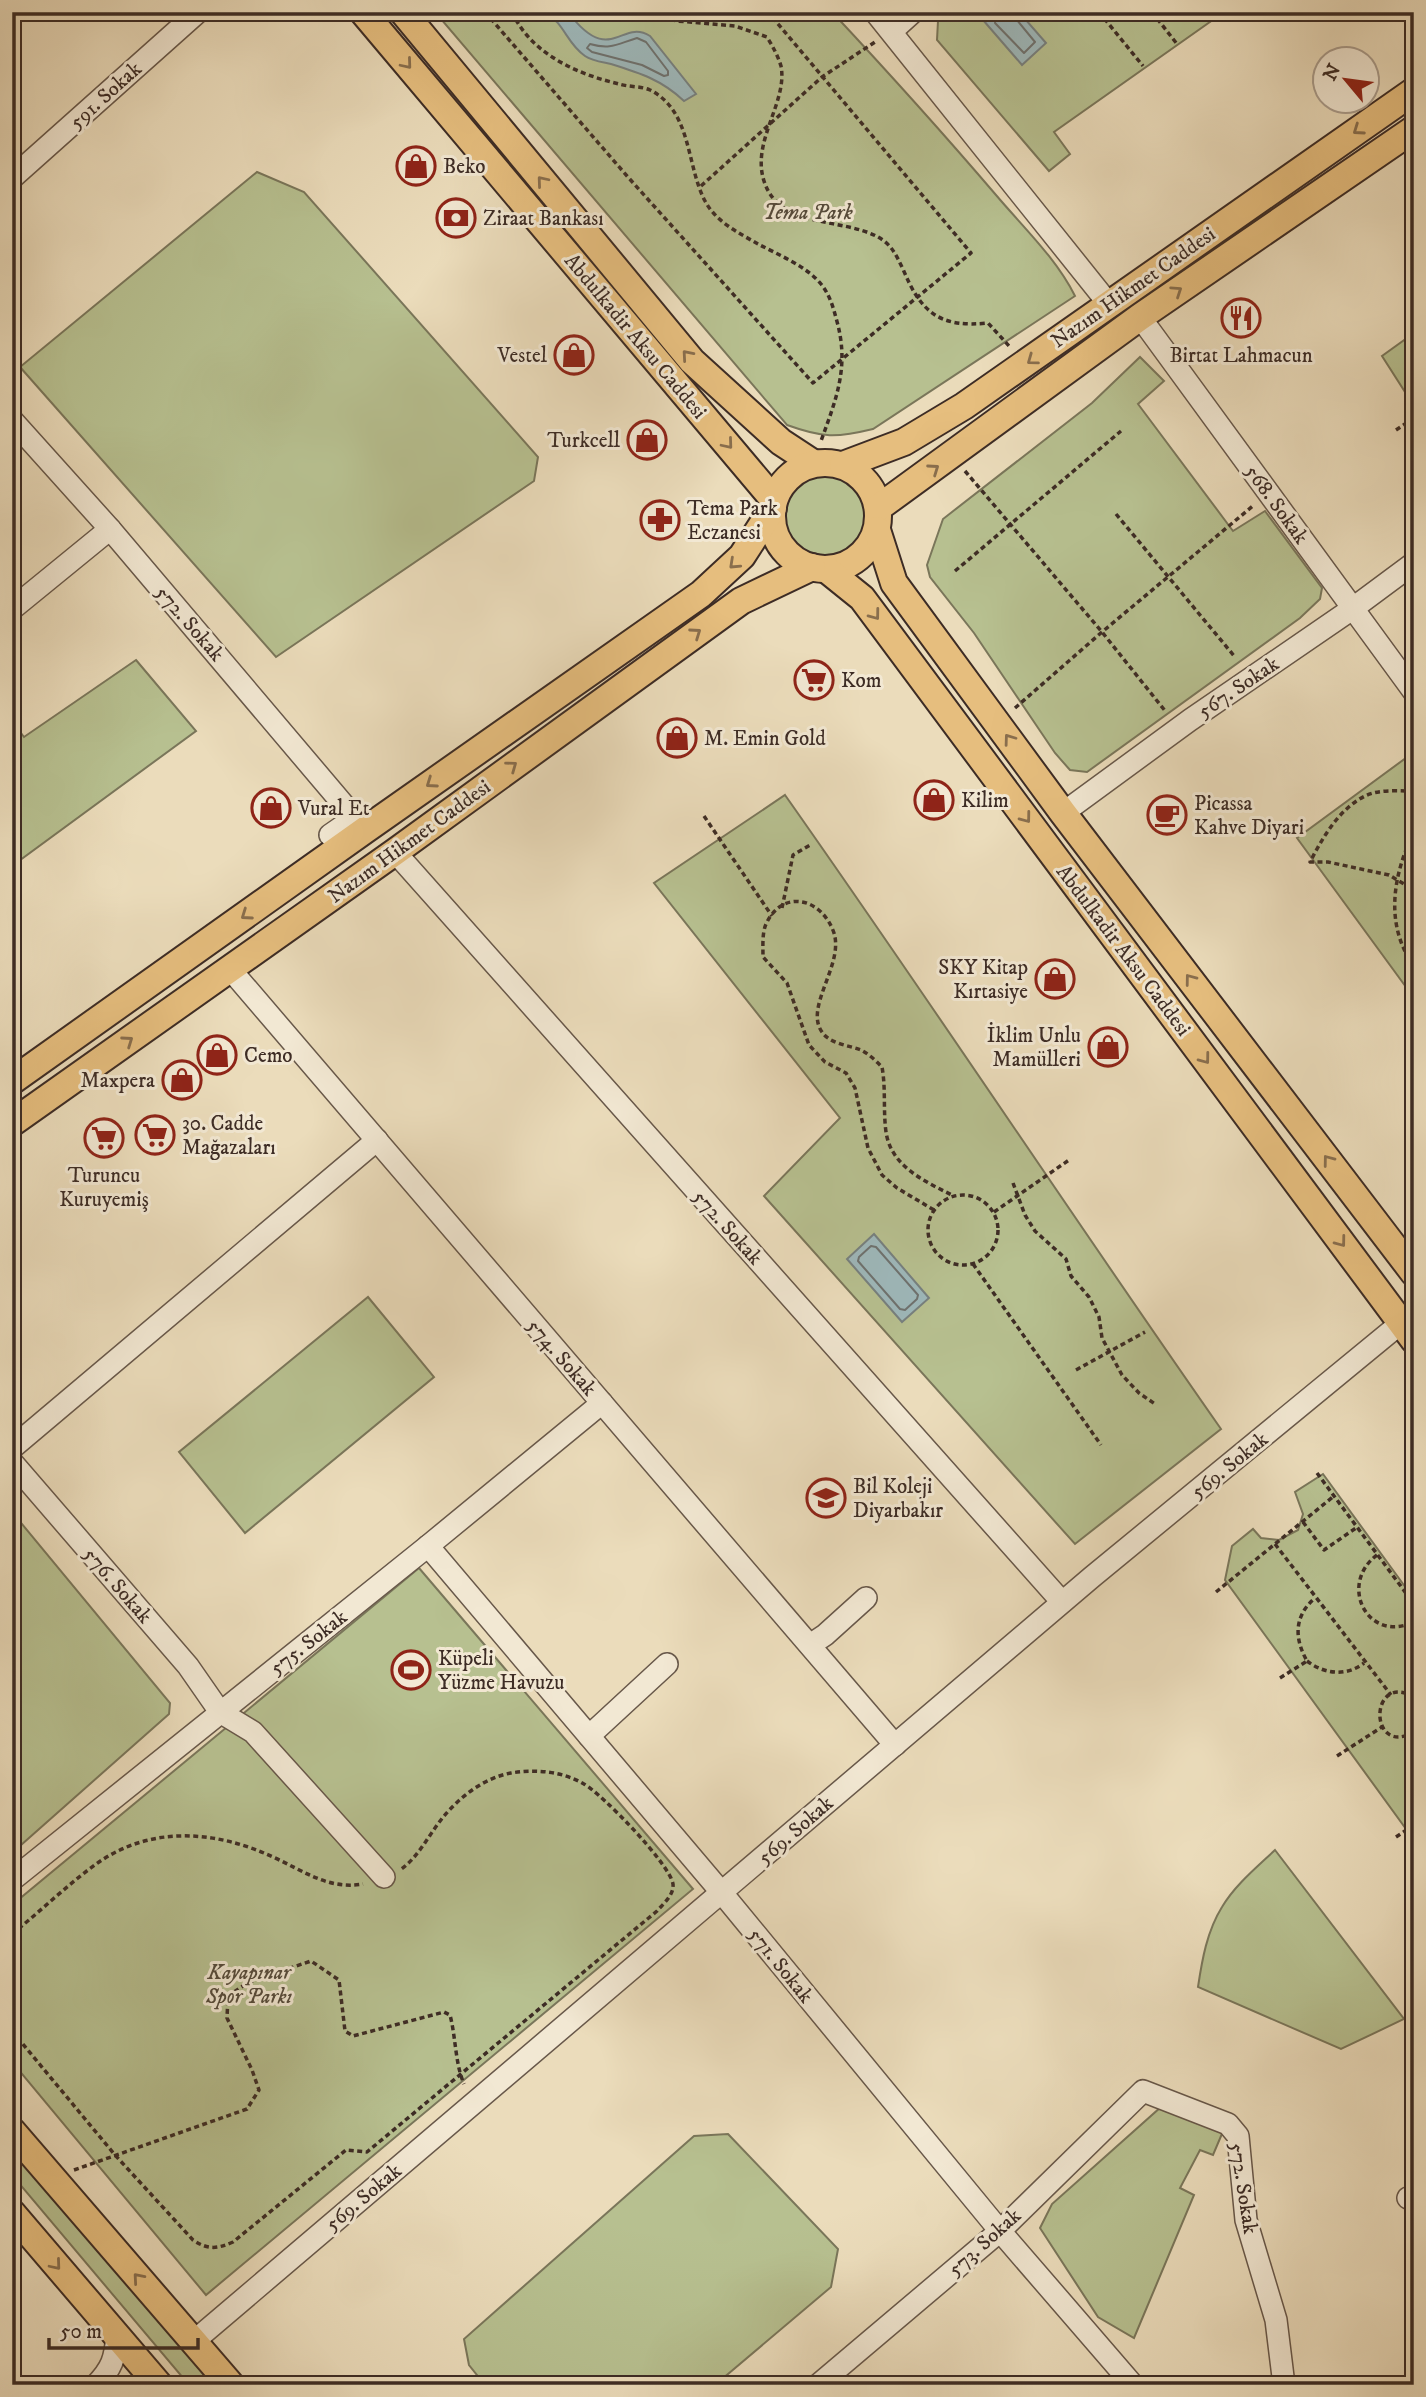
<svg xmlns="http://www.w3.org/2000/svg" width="1426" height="2397" font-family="'IM FELL DW Pica',serif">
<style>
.green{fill:#b7c090;stroke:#7a765a;stroke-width:2}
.water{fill:#9eb9bc;stroke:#778180;stroke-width:2}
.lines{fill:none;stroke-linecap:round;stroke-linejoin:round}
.shore{stroke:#6e7270;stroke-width:2}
.minor-casing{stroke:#68584a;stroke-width:24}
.major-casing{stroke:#3d2c25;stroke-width:30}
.path{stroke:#3d2c25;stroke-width:3.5;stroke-dasharray:5 3.5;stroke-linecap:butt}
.minor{stroke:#f2e8d3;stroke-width:21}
.major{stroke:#e6be7e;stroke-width:26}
.oneway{stroke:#896e4d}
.labels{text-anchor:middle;stroke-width:6;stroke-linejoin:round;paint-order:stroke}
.street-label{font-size:21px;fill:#3d2c25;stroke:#f2e8d3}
.poi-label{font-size:21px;fill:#3d2c25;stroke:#f2e8d3;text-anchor:start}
.park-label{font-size:21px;font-style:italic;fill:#554a3a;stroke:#f2e8d3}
</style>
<rect width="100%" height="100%" fill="#ebdcbb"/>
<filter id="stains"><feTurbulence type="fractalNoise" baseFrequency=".00286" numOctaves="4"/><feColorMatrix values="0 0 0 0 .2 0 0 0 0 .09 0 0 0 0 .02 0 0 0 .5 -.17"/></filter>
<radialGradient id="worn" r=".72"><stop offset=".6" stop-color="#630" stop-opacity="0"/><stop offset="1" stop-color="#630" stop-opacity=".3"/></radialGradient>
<g class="green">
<path d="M 435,12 L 832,12 C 888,72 943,133 996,195 C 1023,227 1056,258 1075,296 L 873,429 C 836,438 823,438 787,425 Z"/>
<polygon points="949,12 1224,12 1054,132 1070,154 1049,171 937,40 938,21"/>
<polygon points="257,172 304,192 538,457 534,481 276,657 20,367"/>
<polygon points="1414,333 1414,406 1382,356"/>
<polygon points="1140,357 1164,381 1138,404 1233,531 1265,511 1322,588 1320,599 1300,618 1087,772 1070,770 1055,753 974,633 930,577 927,565 943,519 1092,403"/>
<circle cx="826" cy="514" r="42"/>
<polygon points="136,660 196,731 12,866 12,721 24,737"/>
<polygon points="1414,752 1414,998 1297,838"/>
<path d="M 785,795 C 933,1005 1074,1219 1221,1429 L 1075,1544 L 764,1196 L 840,1118 L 654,883 Z"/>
<polygon points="368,1297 434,1377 245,1533 179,1452"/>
<polygon points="1323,1474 1414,1599 1414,1840 1225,1580 1232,1546 1253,1529 1261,1538 1279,1540 1298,1530 1303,1514 1295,1492"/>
<polygon points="17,1518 170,1703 169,1714 12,1853 12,1521"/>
<polygon points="419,1568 693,1889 206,2295 12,2062 12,1905"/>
<path d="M 1275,1850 L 1404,2019 L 1341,2049 L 1198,1987 C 1202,1960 1207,1931 1222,1907 C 1235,1885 1257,1867 1275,1850 Z"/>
<polygon points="1161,2107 1224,2129 1213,2155 1200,2150 1180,2188 1194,2195 1134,2338 1098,2317 1040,2228 1052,2204"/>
<polygon points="728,2134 838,2249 831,2287 715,2385 485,2385 469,2365 464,2339 694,2136"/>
<polygon points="12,2150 213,2385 189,2385 12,2175"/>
</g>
<g class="water">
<path d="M 544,12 L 568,12 C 610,68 621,18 650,36 L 696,94 L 684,101 C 662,80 640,73 611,64 C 602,62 592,61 585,56 C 566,43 565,23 544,12 Z"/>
<polygon points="992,12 1019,12 1046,43 1022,65 983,20"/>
<polygon points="874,1234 929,1298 902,1322 847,1259"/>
</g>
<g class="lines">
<g class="shore">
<polyline points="996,12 995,23 1024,53 1035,42 1016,19 1015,12"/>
<path d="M 637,38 L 646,42 L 668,71 L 668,75 L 664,76 L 642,65 L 592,52 L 587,48 L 590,44 C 611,50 617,44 637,38 Z"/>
<polygon points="871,1246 876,1247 918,1295 917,1299 905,1310 900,1309 858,1261 859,1257"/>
</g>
<g class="minor-casing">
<g id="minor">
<polyline points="875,12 1108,303"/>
<polyline points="892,31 913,12"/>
<polyline points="12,178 198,12"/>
<polyline points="1140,317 1414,692"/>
<polyline points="12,420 110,529 365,830"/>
<polyline points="12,609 110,529"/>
<polyline points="1063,813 1190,720 1352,609 1414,563"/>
<polyline points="330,835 356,817"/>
<polyline points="395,852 1062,1602"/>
<polyline points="230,969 895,1745"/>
<polyline points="12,1448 377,1140"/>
<polyline points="12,1462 188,1666 220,1712 253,1732 384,1877"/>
<polyline points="428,1546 722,1893 1000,2231 1133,2385"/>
<polyline points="810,1645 825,1635 866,1598"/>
<polyline points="589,1736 667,1664"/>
<polyline points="12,1880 428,1546 602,1403"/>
<polyline points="1408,2198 1414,2200"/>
<polyline points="193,2342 1092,1577 1401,1323"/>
<path d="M 96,2385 C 112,2368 115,2359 117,2335"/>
<polyline points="818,2385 1000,2231 1143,2091 1228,2124 1238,2136 1246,2220 1276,2320 1284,2385"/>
</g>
</g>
<g class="major-casing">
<g id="major">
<polyline points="363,12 774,500"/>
<polyline points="403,12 692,361 781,442 813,463"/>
<circle cx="825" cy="516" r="53"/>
<polyline points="843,465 904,442 964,406 1414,91"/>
<polyline points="878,508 1140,317 1414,129"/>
<polyline points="877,530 894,583 1063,813 1414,1273"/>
<polyline points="826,569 862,598 1414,1340"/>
<polyline points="12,1081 365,830 701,594 742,556 773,508"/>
<polyline points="12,1123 395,852 741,601 812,567"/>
<polyline points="12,2131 231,2385"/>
<polyline points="12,2213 159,2385"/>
</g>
</g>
<g class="path">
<polyline points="485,12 627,176 813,383 971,253 768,12"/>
<path d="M 512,12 C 531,54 577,74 619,84 C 628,87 641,86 650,90 C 692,111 686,165 705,201 C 716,222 739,233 758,244 C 779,255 806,266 821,284 C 829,294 833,306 836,318 C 850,365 837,397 821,441"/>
<path d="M 646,12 L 677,21 L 735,26 L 767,37 C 773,47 778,56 781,66 C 788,102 751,141 764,181 C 779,229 841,217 878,237 C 892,245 896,255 903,269 C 921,313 940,328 988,323 L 1010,347"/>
<polyline points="1099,12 1143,66"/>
<polyline points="1152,12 1177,44"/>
<polyline points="1248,12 1253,19"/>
<polyline points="1105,20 1115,12"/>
<polyline points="701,186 822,77 875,42"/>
<polyline points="1396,430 1414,418"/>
<polyline points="965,471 1102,632 1166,712"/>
<polyline points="1116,514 1235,657"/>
<polyline points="955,571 1121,431"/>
<polyline points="1015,708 1102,632 1254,505"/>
<path d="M 1414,791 C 1398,791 1379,789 1365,796 C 1339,809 1323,837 1310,862 L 1328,862 L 1389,875 L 1414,890"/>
<polyline points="704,816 772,916"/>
<path d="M 1414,832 C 1393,874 1384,925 1414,966"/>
<polyline points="782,908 793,855 812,844"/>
<polyline points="1013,1183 1025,1215 1035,1231 1066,1259 1071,1276 1089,1297 1099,1317 1102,1338 1122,1375 1139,1393 1155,1404"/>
<circle cx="963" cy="1230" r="35"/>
<path d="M 934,1210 L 897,1188 L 882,1175 L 868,1148 L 855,1088 L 846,1073 L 825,1062 L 809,1045 L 787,983 L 763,957 C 763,947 762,933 766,924 C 783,888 822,898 834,933 C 844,965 804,1007 822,1032 C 830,1044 848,1045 861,1050 C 869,1054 876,1061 882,1067 C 886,1089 883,1110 886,1132 C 891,1167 926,1182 954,1196"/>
<polyline points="994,1212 1069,1160"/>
<polyline points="973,1264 1101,1445"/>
<polyline points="1076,1370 1145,1332"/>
<polyline points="1317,1473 1414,1604"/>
<polyline points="1303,1522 1324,1550 1356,1528"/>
<polyline points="1275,1544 1391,1695"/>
<path d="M 1377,1555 C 1338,1584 1367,1644 1414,1622"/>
<polyline points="1216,1592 1334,1496"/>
<path d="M 1307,1661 C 1324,1674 1346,1677 1364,1663"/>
<path d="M 1280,1678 L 1307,1661 C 1294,1638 1294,1616 1315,1598"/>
<path d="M 1414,1697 C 1369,1671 1368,1758 1414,1732"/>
<polyline points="1337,1756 1382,1727"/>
<polyline points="1396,1837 1414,1825"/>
<path d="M 12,1934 C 41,1911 69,1883 99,1862 C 153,1825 217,1831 273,1857 C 304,1871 328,1890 363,1884"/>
<path d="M 12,2031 L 115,2155 L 193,2240 C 208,2250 217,2249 233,2242 L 346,2150 L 367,2152 L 657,1911 C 664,1903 674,1895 673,1884 C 670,1864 602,1794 584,1784 C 562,1771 535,1769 511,1773 C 484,1778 461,1796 444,1816 C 429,1834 419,1857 400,1870"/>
<path d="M 74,2170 L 247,2109 L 259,2090 L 252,2070 L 227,2018 L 228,1996 L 249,1982 L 311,1961 L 339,1980 L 345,2031 L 353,2036 L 444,2012 L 450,2015 C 456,2038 455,2063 464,2084"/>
</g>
<use href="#minor" class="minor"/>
<use href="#major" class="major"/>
</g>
<defs><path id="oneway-chevron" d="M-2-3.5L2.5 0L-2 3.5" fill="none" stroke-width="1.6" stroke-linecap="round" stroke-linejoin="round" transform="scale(1.75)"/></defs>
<g class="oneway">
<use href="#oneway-chevron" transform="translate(407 64) rotate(50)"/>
<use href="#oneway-chevron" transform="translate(1358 130) rotate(145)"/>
<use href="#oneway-chevron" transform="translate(542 181) rotate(-130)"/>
<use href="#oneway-chevron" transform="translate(1177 291) rotate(-34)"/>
<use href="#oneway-chevron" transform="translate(687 355) rotate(-131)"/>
<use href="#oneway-chevron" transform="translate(1032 360) rotate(144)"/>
<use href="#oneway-chevron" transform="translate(728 444) rotate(50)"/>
<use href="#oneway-chevron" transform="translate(934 469) rotate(-35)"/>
<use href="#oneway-chevron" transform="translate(734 564) rotate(137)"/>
<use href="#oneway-chevron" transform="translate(875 615) rotate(53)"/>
<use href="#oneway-chevron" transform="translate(696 633) rotate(-35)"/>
<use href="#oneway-chevron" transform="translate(1009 739) rotate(-126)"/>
<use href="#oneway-chevron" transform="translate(512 766) rotate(-36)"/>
<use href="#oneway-chevron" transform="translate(431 783) rotate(145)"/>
<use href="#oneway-chevron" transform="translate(1026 818) rotate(53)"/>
<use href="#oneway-chevron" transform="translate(246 915) rotate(145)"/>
<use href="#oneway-chevron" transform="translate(1190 979) rotate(-127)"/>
<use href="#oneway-chevron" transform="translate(128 1041) rotate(-35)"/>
<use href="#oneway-chevron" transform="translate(1205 1059) rotate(53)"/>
<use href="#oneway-chevron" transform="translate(1328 1160) rotate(-127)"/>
<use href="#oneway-chevron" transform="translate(1341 1242) rotate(53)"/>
<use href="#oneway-chevron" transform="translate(56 2265) rotate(50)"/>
<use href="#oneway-chevron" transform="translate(138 2278) rotate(-131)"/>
</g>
<defs>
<g id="shop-ring" transform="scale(2.0125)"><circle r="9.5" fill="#f2e8d3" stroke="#8f2418" stroke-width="1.5"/><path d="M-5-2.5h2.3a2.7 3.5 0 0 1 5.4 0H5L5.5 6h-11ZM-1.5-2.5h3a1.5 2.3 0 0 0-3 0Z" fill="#8f2418"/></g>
<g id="bank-ring" transform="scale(2.0125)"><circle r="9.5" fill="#f2e8d3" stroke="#8f2418" stroke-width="1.5"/><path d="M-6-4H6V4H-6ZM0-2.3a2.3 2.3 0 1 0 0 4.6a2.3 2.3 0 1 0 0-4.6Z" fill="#8f2418"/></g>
<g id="restaurant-ring" transform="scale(2.0125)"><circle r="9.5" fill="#f2e8d3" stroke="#8f2418" stroke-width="1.5"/><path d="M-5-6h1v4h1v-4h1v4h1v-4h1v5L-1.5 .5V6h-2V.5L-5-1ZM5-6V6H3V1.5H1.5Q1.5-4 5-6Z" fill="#8f2418"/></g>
<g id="pharmacy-ring" transform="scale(2.0125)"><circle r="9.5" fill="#f2e8d3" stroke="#8f2418" stroke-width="1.5"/><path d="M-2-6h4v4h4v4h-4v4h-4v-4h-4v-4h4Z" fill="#8f2418"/></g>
<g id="supermarket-ring" transform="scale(2.0125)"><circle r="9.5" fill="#f2e8d3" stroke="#8f2418" stroke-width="1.5"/><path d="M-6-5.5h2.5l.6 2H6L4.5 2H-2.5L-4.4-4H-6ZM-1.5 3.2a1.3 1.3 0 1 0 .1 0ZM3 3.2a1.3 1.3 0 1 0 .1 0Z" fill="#8f2418"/></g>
<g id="cafe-ring" transform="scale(2.0125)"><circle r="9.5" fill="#f2e8d3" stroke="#8f2418" stroke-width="1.5"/><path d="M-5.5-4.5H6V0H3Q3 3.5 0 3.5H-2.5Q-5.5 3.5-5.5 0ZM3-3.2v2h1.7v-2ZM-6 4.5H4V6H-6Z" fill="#8f2418"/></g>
<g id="school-ring" transform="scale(2.0125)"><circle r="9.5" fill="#f2e8d3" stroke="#8f2418" stroke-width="1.5"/><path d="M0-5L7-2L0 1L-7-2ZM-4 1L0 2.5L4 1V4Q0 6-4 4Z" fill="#8f2418"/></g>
<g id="stadium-ring" transform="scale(2.0125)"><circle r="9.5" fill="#f2e8d3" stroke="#8f2418" stroke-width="1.5"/><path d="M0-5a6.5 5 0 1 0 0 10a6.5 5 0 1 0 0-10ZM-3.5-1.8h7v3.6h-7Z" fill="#8f2418"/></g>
</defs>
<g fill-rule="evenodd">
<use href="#shop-ring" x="416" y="166"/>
<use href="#bank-ring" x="456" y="218"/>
<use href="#restaurant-ring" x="1241" y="318"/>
<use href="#shop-ring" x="574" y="355"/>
<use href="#shop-ring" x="647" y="440"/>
<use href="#pharmacy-ring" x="660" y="520"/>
<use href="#supermarket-ring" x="814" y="680"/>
<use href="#shop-ring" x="677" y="738"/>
<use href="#shop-ring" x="934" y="800"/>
<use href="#shop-ring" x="271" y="808"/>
<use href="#cafe-ring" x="1167" y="815"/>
<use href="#shop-ring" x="1055" y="979"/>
<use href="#shop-ring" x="1108" y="1047"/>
<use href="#shop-ring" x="217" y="1055"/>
<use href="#shop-ring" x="182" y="1080"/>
<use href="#supermarket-ring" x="155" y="1135"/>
<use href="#supermarket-ring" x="104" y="1138"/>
<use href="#school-ring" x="826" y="1498"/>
<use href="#stadium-ring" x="411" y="1670"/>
</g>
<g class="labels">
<g class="street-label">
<text transform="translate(105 95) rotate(-42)" y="7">591. Sokak</text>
<text transform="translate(1133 287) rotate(-35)" y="7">Nazım Hikmet Caddesi</text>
<text transform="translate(636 336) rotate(50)" y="7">Abdulkadir Aksu Caddesi</text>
<text transform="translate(1277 504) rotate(54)" y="7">568. Sokak</text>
<text transform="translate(190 623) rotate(49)" y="7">572. Sokak</text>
<text transform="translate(1238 687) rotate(-34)" y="7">567. Sokak</text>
<text transform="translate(409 841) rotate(-36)" y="7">Nazım Hikmet Caddesi</text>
<text transform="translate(1124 950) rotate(53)" y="7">Abdulkadir Aksu Caddesi</text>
<text transform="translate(728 1227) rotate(48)" y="7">572. Sokak</text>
<text transform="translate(562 1357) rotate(49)" y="7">574. Sokak</text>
<text transform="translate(1229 1465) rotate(-39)" y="7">569. Sokak</text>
<text transform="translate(118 1585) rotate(49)" y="7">576. Sokak</text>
<text transform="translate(308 1642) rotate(-38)" y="7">575. Sokak</text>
<text transform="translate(795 1830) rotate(-41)" y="7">569. Sokak</text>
<text transform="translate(781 1965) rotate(51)" y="7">571. Sokak</text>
<text transform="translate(1244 2188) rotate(81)" y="7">572. Sokak</text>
<text transform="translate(363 2197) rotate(-40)" y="7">569. Sokak</text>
<text transform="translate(984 2242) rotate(-42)" y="7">573. Sokak</text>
</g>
<g class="poi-label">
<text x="443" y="173">Beko</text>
<text x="483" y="225">Ziraat Bankası</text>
<text x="547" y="362" text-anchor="end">Vestel</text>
<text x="1241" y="362" text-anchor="middle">Birtat Lahmacun</text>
<text x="620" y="447" text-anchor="end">Turkcell</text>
<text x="687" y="515">Tema Park<tspan x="687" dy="24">Eczanesi</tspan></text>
<text x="841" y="687">Kom</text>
<text x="704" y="745">M. Emin Gold</text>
<text x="961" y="807">Kilim</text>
<text x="1194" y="810">Picassa<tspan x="1194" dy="24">Kahve Diyari</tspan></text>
<text x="298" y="815">Vural Et</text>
<text x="1028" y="974" text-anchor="end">SKY Kitap<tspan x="1028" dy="24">Kırtasiye</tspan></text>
<text x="1081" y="1042" text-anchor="end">İklim Unlu<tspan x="1081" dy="24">Mamülleri</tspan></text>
<text x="244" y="1062">Cemo</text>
<text x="155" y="1087" text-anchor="end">Maxpera</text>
<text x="182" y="1130">30. Cadde<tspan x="182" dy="24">Mağazaları</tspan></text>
<text x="104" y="1182" text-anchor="middle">Turuncu<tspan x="104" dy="24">Kuruyemiş</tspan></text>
<text x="853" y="1493">Bil Koleji<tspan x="853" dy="24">Diyarbakır</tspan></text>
<text x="438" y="1665">Küpeli<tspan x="438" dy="24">Yüzme Havuzu</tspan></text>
</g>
<g class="park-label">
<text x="808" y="219">Tema Park</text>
<text x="249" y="1979">Kayapınar<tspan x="249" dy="24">Spor Parkı</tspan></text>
</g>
</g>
<rect width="1426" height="2397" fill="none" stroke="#ebdcbb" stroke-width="42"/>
<rect x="14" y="14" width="1398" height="2369" fill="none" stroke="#3d2c25" stroke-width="3.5"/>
<rect x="21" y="21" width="1384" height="2355" fill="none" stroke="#3d2c25" stroke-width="2"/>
<g transform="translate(1346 80) rotate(299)"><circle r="33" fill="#f2e8d3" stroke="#aa9d8d" stroke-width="2"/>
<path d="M0-5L12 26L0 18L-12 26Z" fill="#8f2418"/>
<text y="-10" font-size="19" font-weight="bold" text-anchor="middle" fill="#3d2c25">N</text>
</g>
<path d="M49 2338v10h149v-10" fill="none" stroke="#3d2c25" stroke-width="3.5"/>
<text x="60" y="2338" font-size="21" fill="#3d2c25" stroke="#f2e8d3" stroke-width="5" paint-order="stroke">50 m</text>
<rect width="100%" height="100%" filter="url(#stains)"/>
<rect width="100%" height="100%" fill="url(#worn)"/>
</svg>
